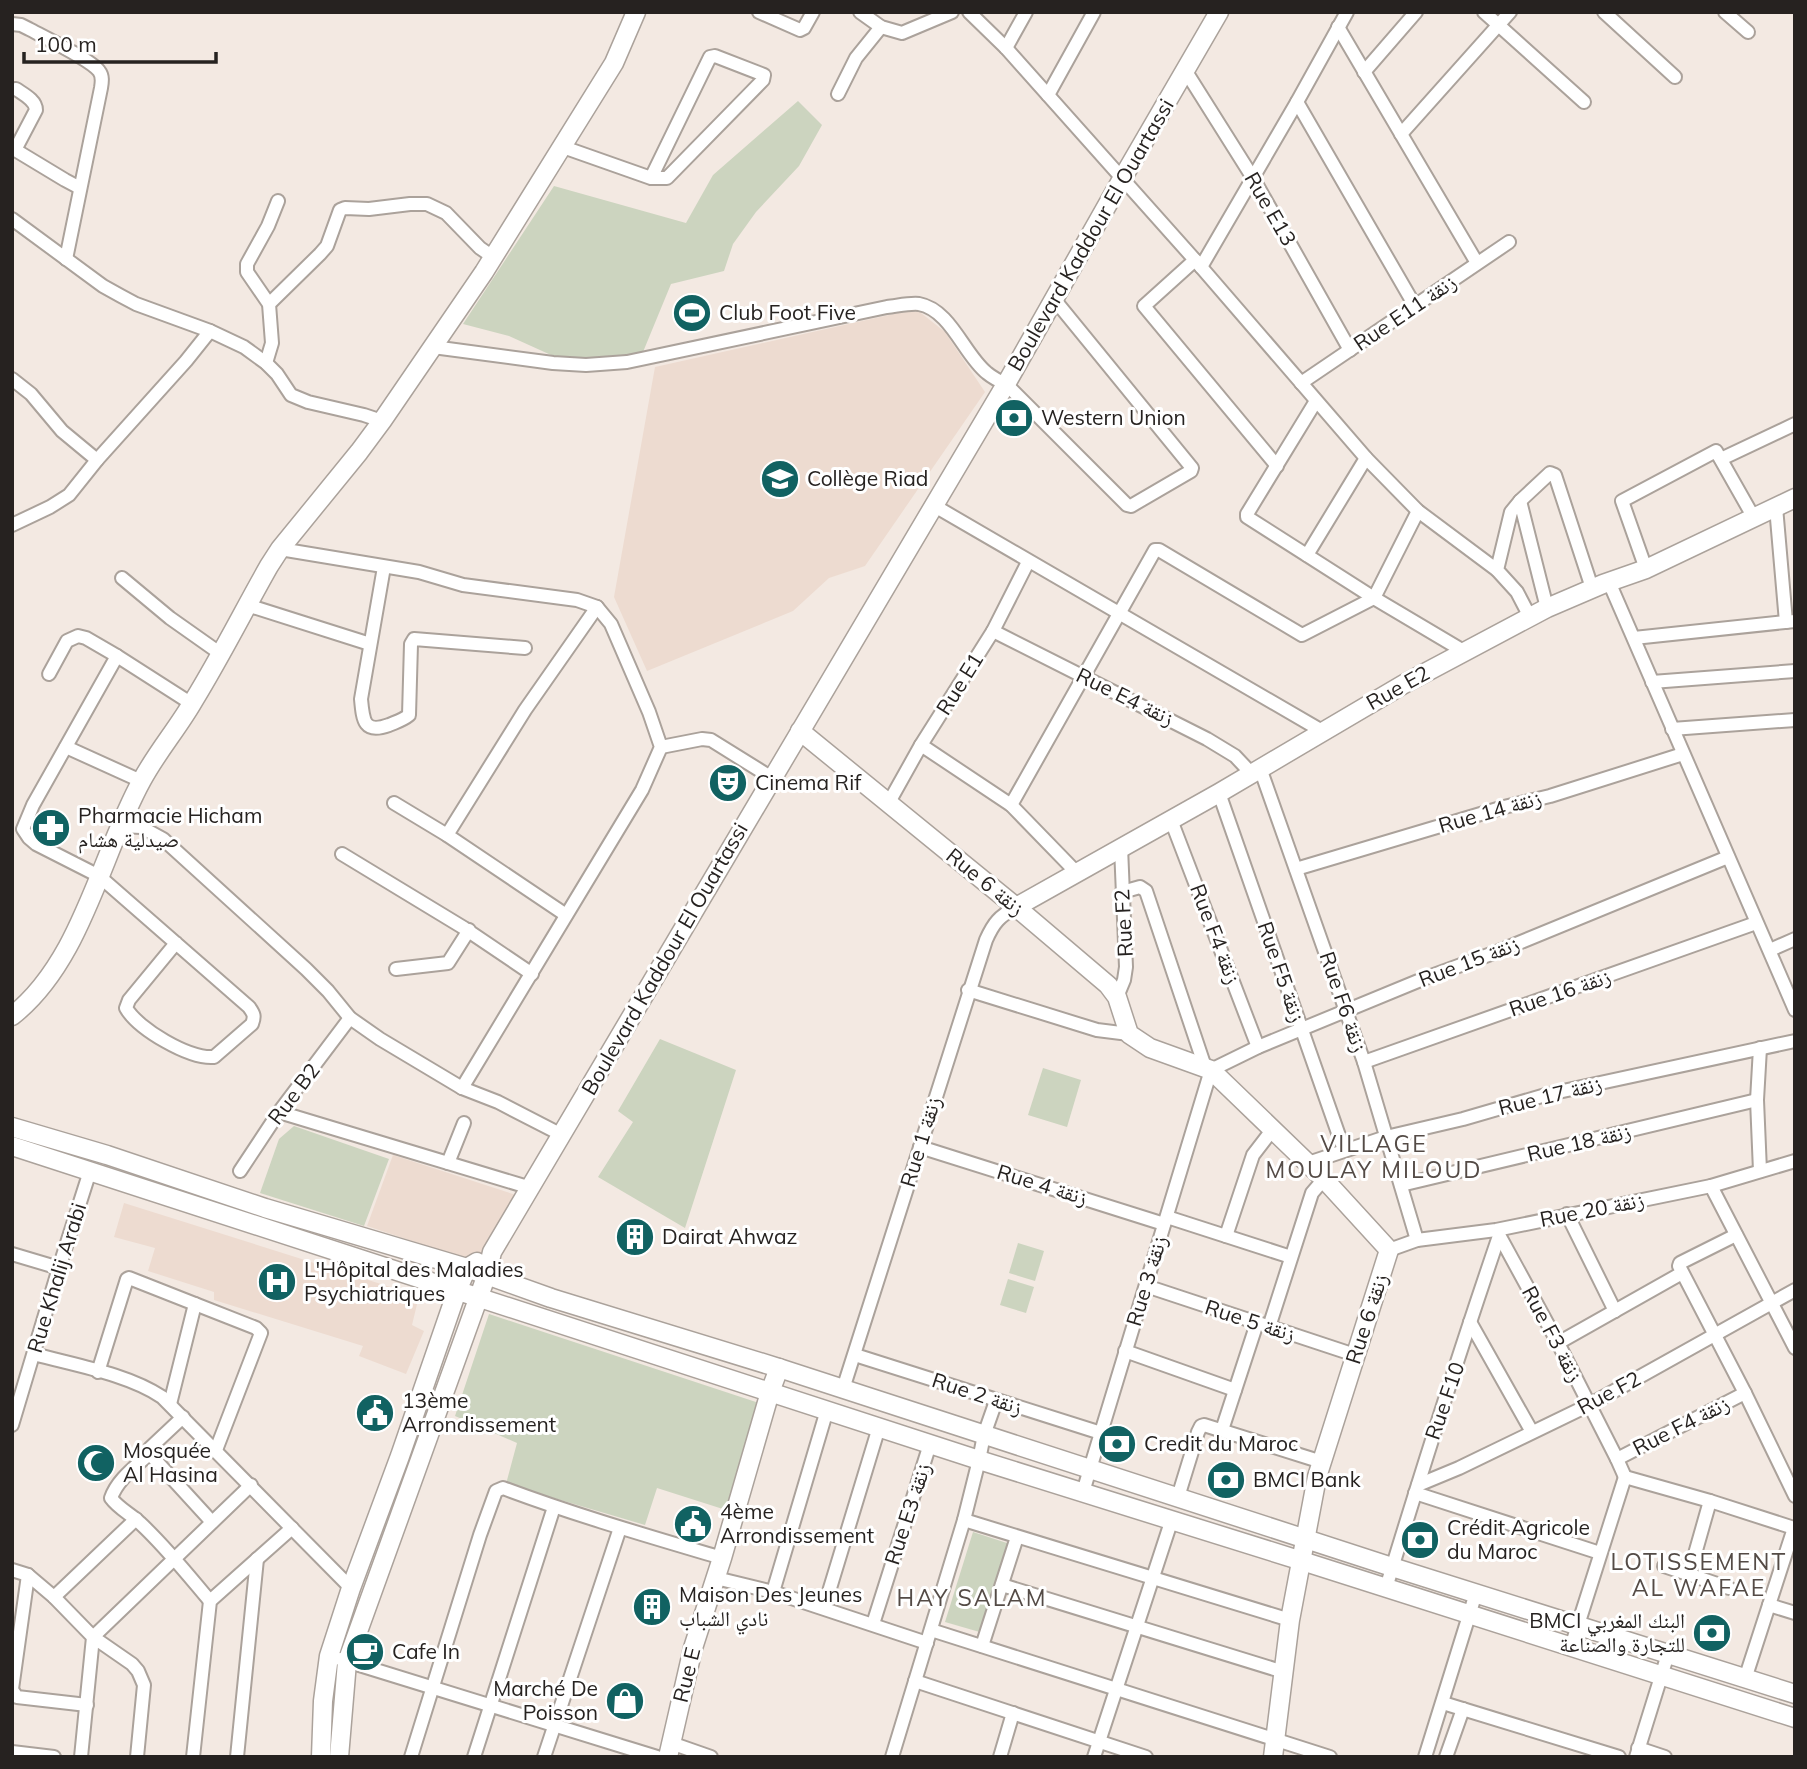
<svg xmlns="http://www.w3.org/2000/svg" width="1807" height="1769" font-family="Mulish,'Noto Naskh Arabic',sans-serif">
<style>
.built{fill:#eddbd0}
.green{fill:#ccd4bf}
.lines{fill:none;stroke-linecap:round;stroke-linejoin:round}
.street-casing{stroke:#aba29b;stroke-width:16}
.secondary-casing{stroke:#aba29b;stroke-width:21}
.street{stroke:#fff;stroke-width:12}
.secondary{stroke:#fff;stroke-width:18}
.labels{text-anchor:middle;stroke-width:6;stroke-linejoin:round;paint-order:stroke}
.street-label{font-size:21px;fill:#262220;stroke:#fff}
.poi-label{font-size:21px;fill:#262220;stroke:#fff;text-anchor:start}
.neighbourhood-label{font-size:23px;letter-spacing:2px;fill:#544b46;stroke:#fff}
</style>
<rect width="100%" height="100%" fill="#f3e9e2"/>
<g class="built">
<polygon points="916,309 945,332 985,392 865,566 829,578 793,611 647,671 614,597 655,367"/>
<polygon points="393,1155 516,1195 481,1264 367,1226"/>
<polygon points="124,1203 419,1296 412,1325 424,1331 406,1374 359,1356 363,1346 214,1300 214,1292 148,1271 155,1248 114,1237"/>
</g>
<g class="green">
<polygon points="798,101 822,125 799,166 756,212 733,244 724,271 671,284 643,352 614,362 562,360 509,336 463,324 554,186 686,223 713,175"/>
<polygon points="660,1039 736,1070 685,1228 598,1177 633,1122 618,1111"/>
<polygon points="1043,1068 1081,1080 1067,1127 1028,1115"/>
<polygon points="294,1126 389,1159 364,1226 260,1193 279,1139"/>
<polygon points="1018,1243 1044,1251 1035,1281 1009,1273"/>
<polygon points="1008,1279 1034,1287 1026,1313 1000,1305"/>
<polygon points="489,1314 759,1403 726,1510 657,1488 645,1525 506,1484 517,1443 455,1416"/>
<polygon points="973,1532 1010,1544 983,1633 945,1622"/>
</g>
<g class="lines">
<g class="street-casing">
<g id="street">
<polyline points="759,12 800,30 804,28 813,12"/>
<polyline points="860,12 881,27 902,33 952,12"/>
<polyline points="969,12 1006,48 1195,260 1366,458 1418,511 1497,570"/>
<polyline points="1484,12 1584,102"/>
<polyline points="1604,12 1675,77"/>
<polyline points="1725,12 1748,32"/>
<path d="M 12,24 L 21,25 L 29,29 C 44,37 91,60 99,71 C 103,76 102,82 101,88 L 66,259"/>
<polyline points="1338,27 1477,263"/>
<polyline points="1006,48 1026,12"/>
<polyline points="1185,70 1253,178 1350,350"/>
<polyline points="1364,72 1416,12"/>
<polyline points="838,94 856,58 881,27"/>
<polyline points="1048,95 1094,12"/>
<polyline points="1297,102 1415,306"/>
<polyline points="1401,134 1510,12"/>
<polyline points="563,147 651,178 667,178 763,80 764,75 715,56 710,57 651,178"/>
<polyline points="12,148 65,180 80,188"/>
<path d="M 15,150 L 36,110 C 36,100 23,94 16,89"/>
<polyline points="12,219 103,286 121,296 136,304 210,331 244,347 266,363 277,374 291,395 308,402 364,415 382,421"/>
<polyline points="1195,260 1144,306 1277,466"/>
<polyline points="1201,267 1297,102 1347,12"/>
<polyline points="269,304 320,254 327,246 340,210 345,208 369,209 410,204 427,204 446,213 480,248 493,257"/>
<path d="M 433,347 L 553,363 L 586,365 L 627,362 L 887,307 C 897,306 909,303 919,304 C 951,310 964,355 987,373 C 993,378 999,381 1006,384 L 1127,505 L 1131,506 L 1191,471 L 1192,468 L 1054,299"/>
<polyline points="266,363 272,343 269,304 247,272 247,264 268,226 278,201"/>
<polyline points="12,379 31,394 62,431 97,460"/>
<polyline points="1301,383 1509,242"/>
<polyline points="1316,401 1247,514 1247,517 1374,598 1465,652"/>
<polyline points="1721,459 1795,424"/>
<polyline points="1520,501 1547,608"/>
<polyline points="933,505 1322,731"/>
<polyline points="1776,507 1786,622"/>
<polyline points="12,525 50,507 69,495 97,460 186,361 210,331"/>
<polyline points="280,549 419,572 463,585 577,600 597,607 611,624 649,712 661,747 642,790 462,1088"/>
<polyline points="1307,555 1366,458"/>
<path d="M 384,567 L 361,699 C 363,721 364,734 389,725 C 396,722 403,720 409,715 L 411,644 L 414,639 L 525,648"/>
<polyline points="1646,569 1622,501 1716,451 1754,518"/>
<polyline points="122,578 170,618 221,654"/>
<polyline points="1609,582 1795,1010"/>
<polyline points="247,605 370,644"/>
<polyline points="1530,617 1517,592 1497,570 1511,512 1520,501 1550,473 1555,475 1592,588"/>
<polyline points="993,631 1207,739 1235,756 1251,773"/>
<polyline points="1634,638 1795,621"/>
<path d="M 117,656 L 33,805 L 23,829 L 29,838 L 36,844 L 99,876 L 249,1007 C 254,1014 255,1016 252,1024 L 214,1057 C 189,1059 138,1029 126,1008 L 129,1000 L 176,943"/>
<polyline points="49,674 67,641 78,636 86,638 117,656 192,704"/>
<polyline points="1652,682 1795,671"/>
<polyline points="1672,729 1795,720"/>
<polyline points="921,745 1011,805 1077,873"/>
<polyline points="66,747 141,781"/>
<polyline points="661,747 702,739 711,740 772,778"/>
<polyline points="1260,768 1364,1062 1417,1240"/>
<polyline points="1219,793 1344,1150"/>
<polyline points="394,803 447,835 566,915"/>
<polyline points="888,804 921,745 993,631 1028,562"/>
<polyline points="1011,805 1155,550 1159,550 1302,635 1374,598 1418,511"/>
<polyline points="1171,820 1258,1047"/>
<polyline points="120,826 141,827 163,839 306,969 328,991 350,1018 380,1039 462,1088 498,1102 562,1135"/>
<polyline points="447,835 525,710 597,607"/>
<polyline points="342,854 464,928 532,974"/>
<polyline points="1296,869 1504,807 1550,796 1683,754"/>
<polyline points="1122,892 1140,887 1146,891 1205,1067"/>
<polyline points="1770,950 1795,939"/>
<polyline points="396,969 448,963 469,930"/>
<polyline points="968,990 1097,1030 1129,1034"/>
<polyline points="1117,997 1124,980 1126,967 1121,847"/>
<polyline points="1760,1048 1757,1100 1760,1171"/>
<polyline points="1364,1062 1756,923"/>
<polyline points="279,1112 531,1188"/>
<polyline points="920,1147 1164,1224"/>
<polyline points="448,1163 464,1123"/>
<polyline points="1308,1163 1386,1137 1463,1119 1549,1094 1795,1041"/>
<polyline points="240,1171 279,1112 350,1018"/>
<polyline points="1401,1185 1757,1100"/>
<polyline points="1711,1186 1795,1348"/>
<polyline points="1567,1214 1615,1311"/>
<polyline points="1167,1217 1291,1257"/>
<polyline points="1498,1233 1558,1343 1617,1459 1625,1477"/>
<polyline points="1736,1235 1680,1263 1679,1266 1745,1393 1795,1496"/>
<polyline points="1226,1236 1253,1155 1273,1129"/>
<polyline points="1389,1250 1417,1240 1496,1230 1711,1186 1795,1161"/>
<polyline points="12,1254 59,1268"/>
<polyline points="1146,1286 1355,1355"/>
<polyline points="195,1304 256,1328 261,1333 216,1450"/>
<polyline points="1470,1322 1532,1432"/>
<polyline points="1269,1327 1312,1193 1324,1179"/>
<polyline points="1558,1343 1682,1273"/>
<polyline points="1125,1351 1235,1390"/>
<path d="M 34,1354 C 74,1365 128,1374 162,1397 L 351,1588"/>
<polyline points="855,1355 1101,1433"/>
<polyline points="98,1372 127,1279 129,1278 195,1304 170,1404"/>
<path d="M 843,1389 L 986,940 C 994,922 999,917 1016,907"/>
<polyline points="183,1417 150,1448 148,1452 212,1522"/>
<polyline points="12,1425 59,1268 90,1171"/>
<polyline points="1222,1430 1257,1323"/>
<path d="M 149,1454 C 135,1467 117,1480 111,1498 C 119,1509 131,1514 140,1523 C 166,1547 188,1575 210,1601"/>
<polyline points="1617,1459 1745,1393"/>
<polyline points="1625,1477 1710,1501 1794,1528"/>
<polyline points="1418,1485 1459,1468 1589,1405 1795,1290"/>
<polyline points="1083,1492 1211,1070 1258,1047 1423,979 1499,951 1728,857"/>
<polyline points="1415,1493 1600,1553"/>
<polyline points="1178,1497 1198,1432 1201,1426 1204,1425 1322,1462"/>
<polyline points="964,1520 1290,1620"/>
<polyline points="1664,1566 1729,1588"/>
<polyline points="12,1570 28,1575 54,1597 93,1637 81,1757"/>
<polyline points="1689,1575 1710,1501"/>
<polyline points="716,1578 773,1592 927,1643"/>
<polyline points="1002,1585 1284,1672"/>
<path d="M 1386,1588 C 1422,1470 1459,1353 1499,1236"/>
<polyline points="773,1592 827,1410"/>
<polyline points="54,1597 136,1519"/>
<polyline points="1769,1605 1795,1613"/>
<polyline points="824,1608 879,1427"/>
<polyline points="873,1624 930,1444"/>
<polyline points="931,1630 1330,1757"/>
<polyline points="982,1646 1017,1537"/>
<polyline points="1571,1647 1625,1477"/>
<polyline points="340,1659 657,1757"/>
<polyline points="1745,1679 1794,1528"/>
<polyline points="915,1681 1146,1757"/>
<polyline points="12,1689 28,1575"/>
<polyline points="12,1690 17,1697 87,1705"/>
<polyline points="1443,1703 1619,1757"/>
<polyline points="671,1743 711,1757"/>
<polyline points="1638,1748 1665,1757"/>
<polyline points="12,1752 54,1757"/>
<polyline points="137,1757 144,1685 138,1671 132,1664 93,1637 251,1485"/>
<polyline points="193,1757 210,1601 292,1528"/>
<polyline points="237,1757 257,1559"/>
<path d="M 411,1757 L 480,1535 L 496,1491 L 503,1488 C 575,1515 648,1536 722,1558"/>
<polyline points="474,1757 554,1507"/>
<polyline points="544,1757 620,1528"/>
<polyline points="892,1757 964,1520 979,1460 984,1435 996,1401"/>
<polyline points="1000,1757 1013,1713"/>
<polyline points="1094,1757 1172,1519"/>
<polyline points="1425,1757 1476,1593"/>
<polyline points="1446,1757 1463,1709"/>
<polyline points="1636,1757 1668,1654"/>
</g>
</g>
<g class="secondary-casing">
<g id="secondary">
<polyline points="800,731 1016,907 1108,985 1117,997 1129,1034 1150,1048 1211,1070 1324,1179 1389,1250 1317,1477 1290,1620 1273,1757"/>
<polyline points="1016,907 1219,793 1404,684 1547,608 1603,584 1646,569 1795,498"/>
<path d="M 12,1016 C 82,961 100,856 142,780 C 157,752 178,728 194,700 C 221,656 244,610 269,566 L 280,549 L 359,452 L 382,421 L 484,272 L 614,63 L 636,12"/>
<polyline points="12,1127 107,1155 265,1208 467,1268 551,1298 779,1368 1392,1567 1795,1694"/>
<polyline points="12,1146 979,1460 1302,1561 1795,1718"/>
<polyline points="321,1757 323,1701 329,1656 351,1588 400,1456 457,1291 467,1268 477,1262"/>
<polyline points="339,1757 347,1662 487,1274 492,1252 1006,384 1122,179 1219,12"/>
<polyline points="668,1757 693,1648 722,1558 770,1392 779,1368"/>
</g>
</g>
<use href="#street" class="street"/>
<use href="#secondary" class="secondary"/>
</g>
<defs>
<g id="stadium-disc" transform="scale(2.0125)"><circle r="9.5" fill="#116262" stroke="#fff"/><path d="M0-5a6.5 5 0 1 0 0 10a6.5 5 0 1 0 0-10ZM-3.5-1.8h7v3.6h-7Z" fill="#fff"/></g>
<g id="bank-disc" transform="scale(2.0125)"><circle r="9.5" fill="#116262" stroke="#fff"/><path d="M-6-4H6V4H-6ZM0-2.3a2.3 2.3 0 1 0 0 4.6a2.3 2.3 0 1 0 0-4.6Z" fill="#fff"/></g>
<g id="university-disc" transform="scale(2.0125)"><circle r="9.5" fill="#116262" stroke="#fff"/><path d="M0-5L7-2L0 1L-7-2ZM-4 1L0 2.5L4 1V4Q0 6-4 4Z" fill="#fff"/></g>
<g id="theatre-disc" transform="scale(2.0125)"><circle r="9.5" fill="#116262" stroke="#fff"/><path d="M-5-5.5Q0-4 5-5.5V0Q5 5 0 6Q-5 5-5 0ZM-3.3-2.5H-1v1.5H-3.3ZM1-2.5H3.3v1.5H1ZM-2.8 1Q0 5.5 2.8 1Z" fill="#fff"/></g>
<g id="pharmacy-disc" transform="scale(2.0125)"><circle r="9.5" fill="#116262" stroke="#fff"/><path d="M-2-6h4v4h4v4h-4v4h-4v-4h-4v-4h4Z" fill="#fff"/></g>
<g id="building-disc" transform="scale(2.0125)"><circle r="9.5" fill="#116262" stroke="#fff"/><path d="M-4-6H4V6H1V3H-1V6H-4ZM-2.5-4.3h1.7v1.8h-1.7ZM.8-4.3h1.7v1.8H.8ZM-2.5-1h1.7V.8h-1.7ZM.8-1h1.7V.8H.8Z" fill="#fff"/></g>
<g id="hospital-disc" transform="scale(2.0125)"><circle r="9.5" fill="#116262" stroke="#fff"/><path d="M-5-5h3v3.5h4V-5h3V5h-3V1.5h-4V5h-3Z" fill="#fff"/></g>
<g id="civic-disc" transform="scale(2.0125)"><circle r="9.5" fill="#116262" stroke="#fff"/><path d="M-.6-6.5H3V-4.5H.6V-3L4-1V1h2V6H-6V1h2V-1L-.6-3ZM-1.2 2.5V6h2.4V2.5Z" fill="#fff"/></g>
<g id="mosque-disc" transform="scale(2.0125)"><circle r="9.5" fill="#116262" stroke="#fff"/><path d="M3.5-4.9A6 6 0 1 0 3.5 4.9A5 5 0 1 1 3.5-4.9Z" fill="#fff"/></g>
<g id="cafe-disc" transform="scale(2.0125)"><circle r="9.5" fill="#116262" stroke="#fff"/><path d="M-5.5-4.5H6V0H3Q3 3.5 0 3.5H-2.5Q-5.5 3.5-5.5 0ZM3-3.2v2h1.7v-2ZM-6 4.5H4V6H-6Z" fill="#fff"/></g>
<g id="shop-disc" transform="scale(2.0125)"><circle r="9.5" fill="#116262" stroke="#fff"/><path d="M-5-2.5h2.3a2.7 3.5 0 0 1 5.4 0H5L5.5 6h-11ZM-1.5-2.5h3a1.5 2.3 0 0 0-3 0Z" fill="#fff"/></g>
</defs>
<g fill-rule="evenodd">
<use href="#stadium-disc" x="692" y="313"/>
<use href="#bank-disc" x="1014" y="418"/>
<use href="#university-disc" x="780" y="479"/>
<use href="#theatre-disc" x="728" y="783"/>
<use href="#pharmacy-disc" x="51" y="828"/>
<use href="#building-disc" x="635" y="1237"/>
<use href="#hospital-disc" x="277" y="1282"/>
<use href="#civic-disc" x="375" y="1413"/>
<use href="#bank-disc" x="1117" y="1444"/>
<use href="#mosque-disc" x="96" y="1463"/>
<use href="#bank-disc" x="1226" y="1480"/>
<use href="#civic-disc" x="693" y="1524"/>
<use href="#bank-disc" x="1420" y="1540"/>
<use href="#building-disc" x="652" y="1607"/>
<use href="#bank-disc" x="1712" y="1633"/>
<use href="#cafe-disc" x="365" y="1652"/>
<use href="#shop-disc" x="625" y="1701"/>
</g>
<g class="labels">
<g class="street-label">
<text transform="translate(1270 209) rotate(60)" y="7">Rue E13</text>
<text transform="translate(1091 235) rotate(-60)" y="7">Boulevard Kaddour El Ouartassi</text>
<text transform="translate(1405 313) rotate(-34)" y="7">Rue E11 زنقة</text>
<text transform="translate(960 684) rotate(-58)" y="7">Rue E1</text>
<text transform="translate(1398 688) rotate(-29)" y="7">Rue E2</text>
<text transform="translate(1125 697) rotate(26)" y="7">Rue E4 زنقة</text>
<text transform="translate(1490 812) rotate(-16)" y="7">Rue 14 زنقة</text>
<text transform="translate(985 882) rotate(39)" y="7">Rue 6 زنقة</text>
<text transform="translate(1124 923) rotate(-93)" y="7">Rue F2</text>
<text transform="translate(1215 934) rotate(69)" y="7">Rue F4 زنقة</text>
<text transform="translate(665 959) rotate(-60)" y="7">Boulevard Kaddour El Ouartassi</text>
<text transform="translate(1469 962) rotate(-21)" y="7">Rue 15 زنقة</text>
<text transform="translate(1281 972) rotate(71)" y="7">Rue F5 زنقة</text>
<text transform="translate(1560 993) rotate(-19)" y="7">Rue 16 زنقة</text>
<text transform="translate(1343 1002) rotate(71)" y="7">Rue F6 زنقة</text>
<text transform="translate(294 1094) rotate(-53)" y="7">Rue B2</text>
<text transform="translate(1550 1096) rotate(-14)" y="7">Rue 17 زنقة</text>
<text transform="translate(921 1142) rotate(-73)" y="7">Rue 1 زنقة</text>
<text transform="translate(1579 1143) rotate(-13)" y="7">Rue 18 زنقة</text>
<text transform="translate(1042 1185) rotate(17)" y="7">Rue 4 زنقة</text>
<text transform="translate(1592 1210) rotate(-11)" y="7">Rue 20 زنقة</text>
<text transform="translate(57 1278) rotate(-73)" y="7">Rue Khalij Arabi</text>
<text transform="translate(1147 1281) rotate(-73)" y="7">Rue 3 زنقة</text>
<text transform="translate(1367 1319) rotate(-72)" y="7">Rue 6 زنقة</text>
<text transform="translate(1250 1321) rotate(18)" y="7">Rue 5 زنقة</text>
<text transform="translate(1552 1334) rotate(62)" y="7">Rue F3 زنقة</text>
<text transform="translate(1609 1393) rotate(-28)" y="7">Rue F2</text>
<text transform="translate(977 1394) rotate(18)" y="7">Rue 2 زنقة</text>
<text transform="translate(1445 1401) rotate(-71)" y="7">Rue F10</text>
<text transform="translate(1681 1426) rotate(-27)" y="7">Rue F4 زنقة</text>
<text transform="translate(908 1514) rotate(-72)" y="7">Rue E3 زنقة</text>
<text transform="translate(687 1675) rotate(-76)" y="7">Rue E</text>
</g>
<g class="poi-label">
<text x="719" y="320">Club Foot Five</text>
<text x="1041" y="425">Western Union</text>
<text x="807" y="486">Collège Riad</text>
<text x="755" y="790">Cinema Rif</text>
<text x="78" y="823">Pharmacie Hicham<tspan x="78" dy="24">صيدلية هشام</tspan></text>
<text x="662" y="1244">Dairat Ahwaz</text>
<text x="304" y="1277">L'Hôpital des Maladies<tspan x="304" dy="24">Psychiatriques</tspan></text>
<text x="402" y="1408">13ème<tspan x="402" dy="24">Arrondissement</tspan></text>
<text x="1144" y="1451">Credit du Maroc</text>
<text x="123" y="1458">Mosquée<tspan x="123" dy="24">Al Hasina</tspan></text>
<text x="1253" y="1487">BMCI Bank</text>
<text x="720" y="1519">4ème<tspan x="720" dy="24">Arrondissement</tspan></text>
<text x="1447" y="1535">Crédit Agricole<tspan x="1447" dy="24">du Maroc</tspan></text>
<text x="679" y="1602">Maison Des Jeunes<tspan x="679" dy="24">نادي الشباب</tspan></text>
<text x="1685" y="1628" text-anchor="end">BMCI البنك المغربي<tspan x="1685" dy="24">للتجارة والصناعة</tspan></text>
<text x="392" y="1659">Cafe In</text>
<text x="598" y="1696" text-anchor="end">Marché De<tspan x="598" dy="24">Poisson</tspan></text>
</g>
<g class="neighbourhood-label">
<text x="1374" y="1152">VILLAGE<tspan x="1374" dy="26">MOULAY MILOUD</tspan></text>
<text x="1699" y="1570">LOTISSEMENT<tspan x="1699" dy="26">AL WAFAE</tspan></text>
<text x="972" y="1606">HAY SALAM</text>
</g>
</g>
<rect width="1807" height="1769" fill="none" stroke="#262220" stroke-width="28"/>
<path d="M24 52v10h192v-10" fill="none" stroke="#262220" stroke-width="3.5"/>
<text x="35" y="52" font-size="21" fill="#262220" stroke="#ffffff" stroke-width="5" paint-order="stroke">100 m</text>
</svg>
